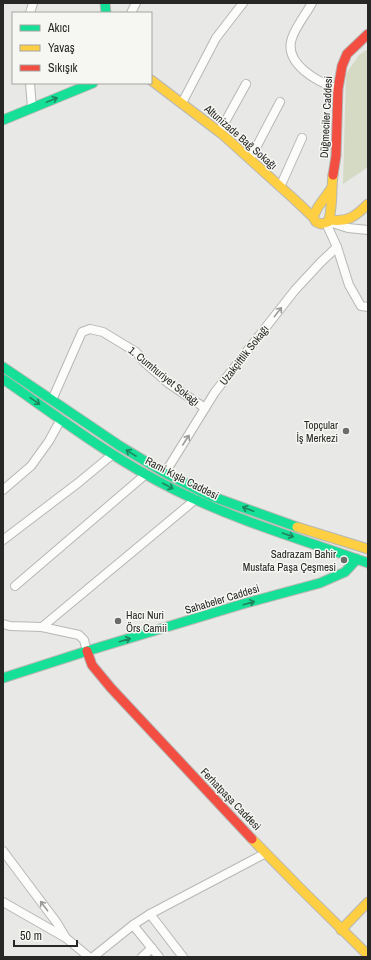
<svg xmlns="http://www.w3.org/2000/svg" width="371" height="960" font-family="'Archivo Narrow',sans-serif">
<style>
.green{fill:#d4dac3}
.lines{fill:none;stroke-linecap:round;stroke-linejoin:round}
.street-casing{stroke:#b7b8b6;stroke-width:10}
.fast-casing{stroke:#b7b8b6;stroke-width:11}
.slow-casing{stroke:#b7b8b6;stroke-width:11}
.jam-casing{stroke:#b7b8b6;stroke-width:11}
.street{stroke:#fcfcfb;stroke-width:8}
.fast{stroke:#16e098;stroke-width:9}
.slow{stroke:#ffcf43;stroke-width:9}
.jam{stroke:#f24e42;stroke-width:9}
.oneway{stroke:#1e845f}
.oneway2{stroke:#9c9c9b}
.poi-dot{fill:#6b6b6a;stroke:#f6f7f3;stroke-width:1.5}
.labels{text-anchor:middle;stroke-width:3;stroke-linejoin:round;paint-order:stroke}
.street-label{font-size:11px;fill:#272726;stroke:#f6f7f3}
.poi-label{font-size:11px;fill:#272726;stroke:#f6f7f3;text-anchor:end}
</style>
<rect width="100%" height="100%" fill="#e8e8e7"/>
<polygon class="green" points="368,49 368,167 343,184 346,74 359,55"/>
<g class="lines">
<g class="street-casing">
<g id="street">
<path d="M 312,3 C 306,14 296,26 292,38 C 283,64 318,82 338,89"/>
<polyline points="30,13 33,3"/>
<polyline points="131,13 136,3"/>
<polyline points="30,83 32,108"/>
<polyline points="182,103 216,38 243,3"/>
<polyline points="220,131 246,84"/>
<polyline points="250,159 280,102"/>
<polyline points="280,187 302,138"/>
<polyline points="326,223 337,247 349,285 361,306 368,307"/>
<polyline points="332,223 348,228 368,230"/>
<polyline points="52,400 82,332 90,329 103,332 136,352 144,362 168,383 205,408"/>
<polyline points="165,473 215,392 295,290 321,262 337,247"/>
<polyline points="3,490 31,466 49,441 61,419"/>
<polyline points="3,540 78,483 113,454"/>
<polyline points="15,586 146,474"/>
<polyline points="3,624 10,626 42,627 79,635 84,640 87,651"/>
<polyline points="42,627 190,504 195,499"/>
<polyline points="3,851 57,923 66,938"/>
<polyline points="3,902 66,938 89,957"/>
<polyline points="150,914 183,957"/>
<polyline points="133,925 159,957"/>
<polyline points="93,957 133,925 150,914 266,853"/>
<polyline points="142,957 152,948"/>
</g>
</g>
<g class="fast-casing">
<g id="fast">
<polyline points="105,3 106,13"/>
<polyline points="3,120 93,83"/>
<polyline points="3,367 120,446 165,473 208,495 297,527"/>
<path d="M 3,379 C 58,417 113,459 173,489 C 235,520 303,540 368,563"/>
<polyline points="3,678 87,651 246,603 320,583 345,572 357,559"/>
</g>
</g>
<g class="slow-casing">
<g id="slow">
<path d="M 151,80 L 222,134 L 294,199 L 313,217 L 316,222 L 321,224 L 328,222 C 333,210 331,189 333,175"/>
<polyline points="313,217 318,207 331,189"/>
<path d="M 330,220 C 348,222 355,217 368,204"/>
<polyline points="297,527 368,549"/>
<polyline points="252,839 302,890 368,955"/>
<polyline points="341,930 368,902"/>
</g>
</g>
<g class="jam-casing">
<g id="jam">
<polyline points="333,175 336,156 338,89 342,66 347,54 368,34"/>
<polyline points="87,651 92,665 111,688 252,839"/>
</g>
</g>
<use href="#street" class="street"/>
<use href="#fast" class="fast"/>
<use href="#slow" class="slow"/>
<use href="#jam" class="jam"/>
</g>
<defs><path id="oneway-shaft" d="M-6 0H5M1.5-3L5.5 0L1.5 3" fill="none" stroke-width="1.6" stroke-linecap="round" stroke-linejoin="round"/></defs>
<g class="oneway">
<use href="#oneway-shaft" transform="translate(52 100) rotate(-23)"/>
<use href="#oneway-shaft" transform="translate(35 401) rotate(35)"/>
<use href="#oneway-shaft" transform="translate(131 453) rotate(-148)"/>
<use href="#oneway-shaft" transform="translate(168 486) rotate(28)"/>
<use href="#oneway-shaft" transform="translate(248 509) rotate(-159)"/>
<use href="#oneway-shaft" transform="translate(288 535) rotate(19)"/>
<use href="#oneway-shaft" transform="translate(249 603) rotate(-16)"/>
<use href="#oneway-shaft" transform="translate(125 640) rotate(-16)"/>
</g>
<g class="oneway2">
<use href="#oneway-shaft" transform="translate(278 312) rotate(-52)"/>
<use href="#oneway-shaft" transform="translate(186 440) rotate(-57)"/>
<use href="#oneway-shaft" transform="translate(44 906) rotate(-127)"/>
</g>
<g class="poi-dot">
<circle cx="346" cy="431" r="4"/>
<circle cx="344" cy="560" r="4"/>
<circle cx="118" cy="621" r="4"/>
</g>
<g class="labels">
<g class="street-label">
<text transform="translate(326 117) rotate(-87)" y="4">Düğmeciler Caddesi</text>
<text transform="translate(241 137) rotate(41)" y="4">Altunizade Bağ Sokağı</text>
<text transform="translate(244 355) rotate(-52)" y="4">Uzakçiftlik Sokağı</text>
<text transform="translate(164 376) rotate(39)" y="4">1. Cumhuriyet Sokağı</text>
<text transform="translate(182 478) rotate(27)" y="4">Rami Kışla Caddesi</text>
<text transform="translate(222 599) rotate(-17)" y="4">Sahabeler Caddesi</text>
<text transform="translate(231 799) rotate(46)" y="4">Ferhatpaşa Caddesi</text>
</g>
<g class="poi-label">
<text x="338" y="429">Topçular<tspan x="338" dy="13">İş Merkezi</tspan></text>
<text x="336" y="558">Sadrazam Bahir<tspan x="336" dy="13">Mustafa Paşa Çeşmesi</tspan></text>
<text x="126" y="619" text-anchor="start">Hacı Nuri<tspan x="126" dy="13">Örs Camii</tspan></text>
</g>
</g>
<rect width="371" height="960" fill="none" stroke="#272726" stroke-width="8"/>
<rect x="12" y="12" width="140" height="72" fill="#f6f7f3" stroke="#a3a4a1"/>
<rect x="20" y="25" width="20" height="6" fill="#16e098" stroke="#a3a4a1"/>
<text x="48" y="32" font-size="12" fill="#272726">Akıcı</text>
<rect x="20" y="45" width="20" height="6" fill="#ffcf43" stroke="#a3a4a1"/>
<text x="48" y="52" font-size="12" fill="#272726">Yavaş</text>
<rect x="20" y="65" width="20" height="6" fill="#f24e42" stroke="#a3a4a1"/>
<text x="48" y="72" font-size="12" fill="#272726">Sıkışık</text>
<path d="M14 940v6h63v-6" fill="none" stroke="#272726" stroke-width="2"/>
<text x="20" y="940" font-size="12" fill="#272726" stroke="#f6f7f3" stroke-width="3" paint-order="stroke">50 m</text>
</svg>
